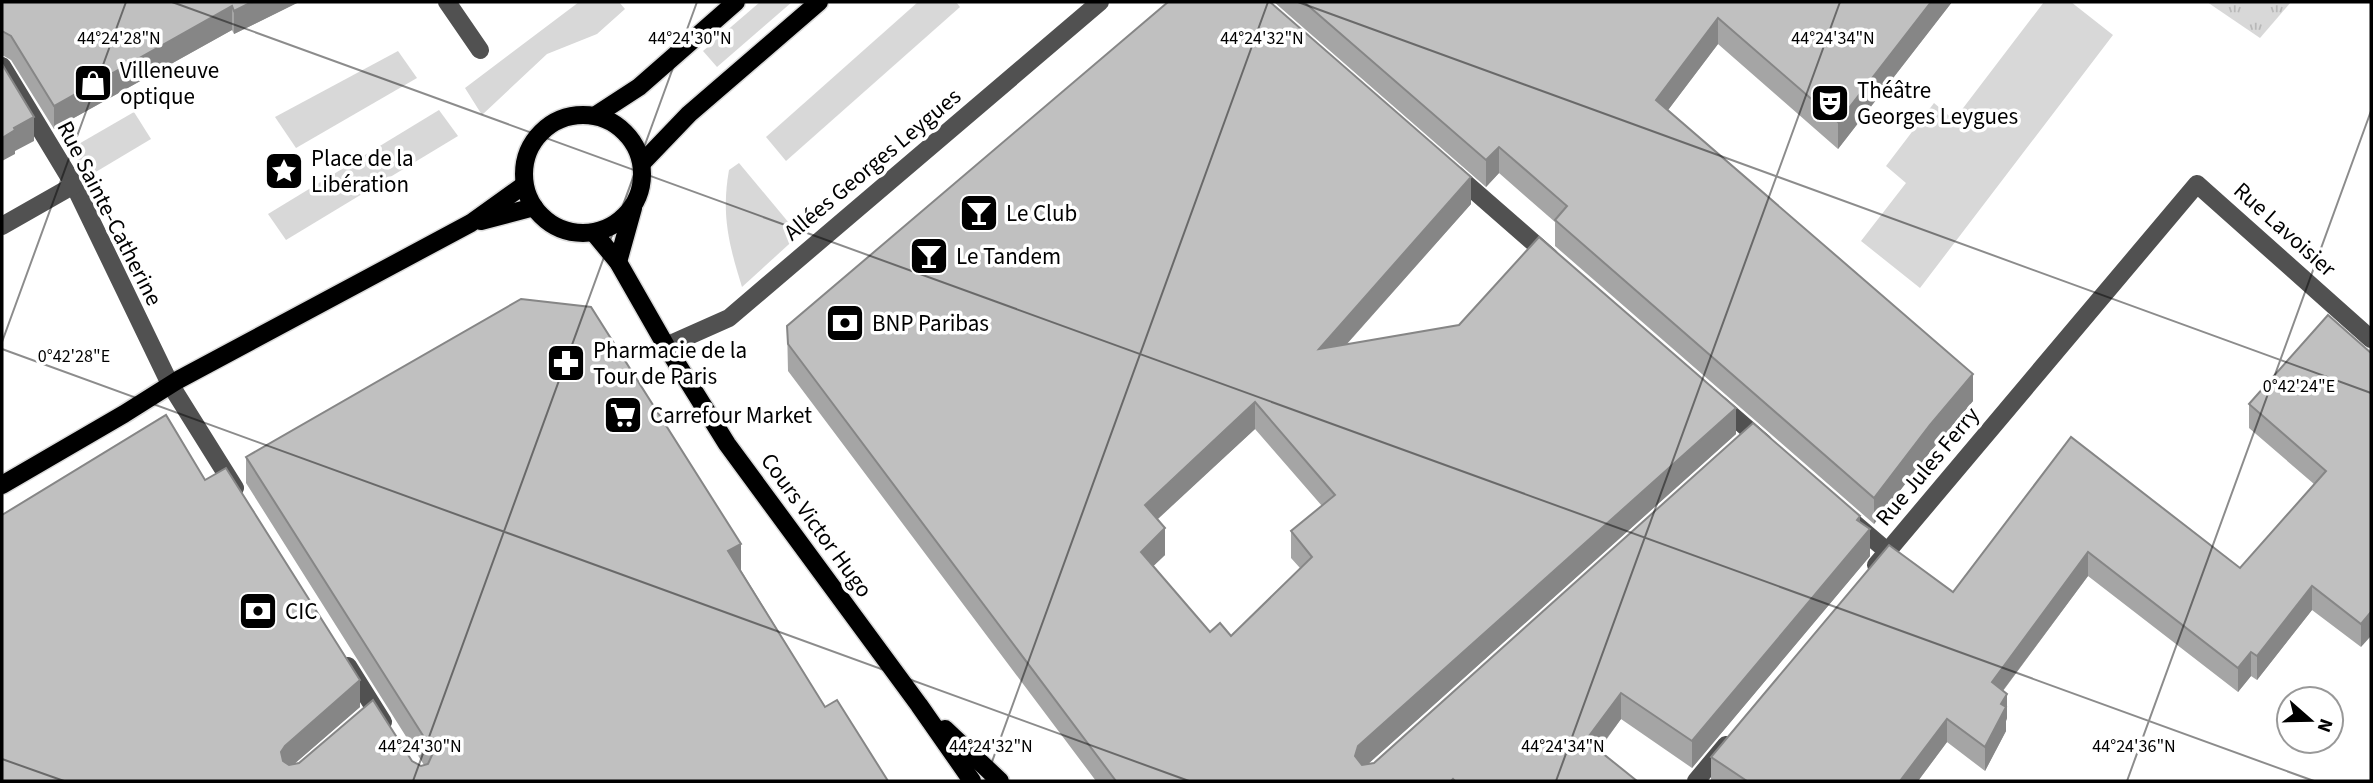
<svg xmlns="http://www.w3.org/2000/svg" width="2373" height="783" font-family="'Source Sans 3',sans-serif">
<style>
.green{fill:#d8d8d8}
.park{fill:url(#park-tufts)}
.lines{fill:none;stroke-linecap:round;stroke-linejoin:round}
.major-casing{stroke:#dbdbdb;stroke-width:21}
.minor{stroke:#515151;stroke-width:18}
.major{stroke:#000;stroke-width:18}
.wall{fill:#a5a5a5;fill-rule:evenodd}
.shaded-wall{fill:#868686}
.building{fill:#c0c0c0;stroke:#868686;stroke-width:2;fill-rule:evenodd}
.ticks{fill:none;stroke:#000;stroke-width:2;stroke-opacity:0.45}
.labels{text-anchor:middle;stroke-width:7;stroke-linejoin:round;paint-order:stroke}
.poi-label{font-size:23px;fill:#000;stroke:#fff;text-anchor:start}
.street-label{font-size:23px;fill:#000;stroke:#fff}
.ticks-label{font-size:18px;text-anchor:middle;fill:#000;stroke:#fff;stroke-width:7;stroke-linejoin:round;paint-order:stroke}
</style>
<defs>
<pattern id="park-tufts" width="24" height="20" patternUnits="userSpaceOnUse" patternTransform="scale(1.75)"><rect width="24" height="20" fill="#d8d8d8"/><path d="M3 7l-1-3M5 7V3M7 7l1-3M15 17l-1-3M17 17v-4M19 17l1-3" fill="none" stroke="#b8b8b8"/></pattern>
</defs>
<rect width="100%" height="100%" fill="#fff"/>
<g class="green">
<polygon points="579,2 619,2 625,9 597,34 547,54 482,115 465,88"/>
<polygon points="760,2 792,2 717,67 703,51"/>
<polygon points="918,2 956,2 960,7 786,161 766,137"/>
<polygon points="2044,2 2071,2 2113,35 1920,288 1861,241 1906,183 1886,166 1934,103 1954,120"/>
<polygon points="398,51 417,78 296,148 275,117"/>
<polygon points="439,110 458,136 286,240 268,214"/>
<polygon points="134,112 151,139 89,176 70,149"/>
<path d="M 739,163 L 799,235 L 742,287 C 729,245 721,215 729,170 Z"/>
</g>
<polygon class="park" points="2207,2 2291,2 2260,38"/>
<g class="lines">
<g class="major-casing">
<g id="major">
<circle cx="583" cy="174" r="59"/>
<polyline points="596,115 639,87 736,2"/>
<polyline points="642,163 689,114 819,2"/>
<polyline points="481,221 534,207"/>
<polyline points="594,233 618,262 666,346 727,444 919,705 972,781"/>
<polyline points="618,262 633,208"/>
<polyline points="2,485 124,414 178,380 471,223 524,185"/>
<polyline points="945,729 1000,781"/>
</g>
</g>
<g class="minor">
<polyline points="447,2 480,50"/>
<polyline points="2,66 74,185 170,384 235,488"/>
<polyline points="1455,174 1550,257"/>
<polyline points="2,226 74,185"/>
<polyline points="666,346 729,318 1100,2"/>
<polyline points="1719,404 1764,443"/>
<polyline points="1853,522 1887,551"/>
<polyline points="1876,565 2197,184 2371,339"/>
<polyline points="348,666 383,722"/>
<polyline points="1696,781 1726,745"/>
</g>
<use href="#major" class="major"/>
</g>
<g class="wall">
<polygon points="2,2 299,2 234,34 232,30 54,129 11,60 2,55"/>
<polygon points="1274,2 1952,2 1838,149 1718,44 1668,110 1973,401 1930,452 1874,524 1555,246 1555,222 1499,173 1486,187"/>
<path d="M 1471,204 L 1347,344 L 1736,434 L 1368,764 L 1374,763 L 1860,522 L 1870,556 L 1692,768 L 1621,719 L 1599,750 L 1637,781 L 1096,781 L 788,371 L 787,326 ZM 1255,429 L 1322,506 L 1291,531 L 1291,558 L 1300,568 L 1231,636 L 1210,632 L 1153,566 L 1165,555 L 1157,519 Z"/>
<polygon points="2371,353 2361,647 2312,610 2257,680 2251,676 2238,692 2088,576 2003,691 2007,718 2006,721 2006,731 1985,771 1947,742 1918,781 1711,781 1711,757 1953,592 2071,437 2240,568 2314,484 2249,428 2249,404"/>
<polygon points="246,457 741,570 825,707 888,781 2,781 205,480 360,707 294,764 299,763 412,761 421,766 424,765 246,483"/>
</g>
<g class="shaded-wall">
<polygon points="252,2 299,2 234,34 234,11"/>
<polygon points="1931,2 1952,2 1838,149 1838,122"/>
<polygon points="232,6 232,30 54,129 54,106"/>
<polygon points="1718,18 1718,44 1656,126 1656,100"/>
<polygon points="34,117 34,141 15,151 15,154 2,161 2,138 14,128"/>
<polygon points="1499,147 1499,173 1486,187 1486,160"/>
<polygon points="1471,177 1471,204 1319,375 1319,349"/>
<polygon points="1973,374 1973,401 1930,452 1874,524 1874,498 1930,425"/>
<polygon points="1255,402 1255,429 1145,531 1145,505"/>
<polygon points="1736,408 1736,434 1358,773 1355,756 1358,746"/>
<polygon points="1860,516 1860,542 1870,529 1870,556 1692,768 1692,741"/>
<polygon points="1165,528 1165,555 1141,578 1141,552"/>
<polygon points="741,544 741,570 728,578 728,551"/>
<polygon points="2088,552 2088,576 1992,705 1992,682"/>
<polygon points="2312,586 2312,610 2257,680 2257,656"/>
<polygon points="2371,612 2371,636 2361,647 2361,624"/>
<polygon points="2251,652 2251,676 2238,692 2238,668"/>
<polygon points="360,680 360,707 285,772 281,752 285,746"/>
<polygon points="1621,693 1621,719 1586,766 1586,740"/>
<polygon points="2007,694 2007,718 2006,721 2006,731 1985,771 1985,747 2001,704"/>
<polygon points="1947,719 1947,742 1918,781 1900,781"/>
</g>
<g class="building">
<polygon points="2,2 252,2 234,11 232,6 54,106 11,36 2,31"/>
<path d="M 1168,2 L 1270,2 L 1471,177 L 1319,349 L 1459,325 L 1539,237 L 1736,408 L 1358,746 L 1355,756 L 1362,765 L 1374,763 L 1753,423 L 1860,516 L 1857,520 L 1870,529 L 1692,741 L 1621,693 L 1586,740 L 1637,781 L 1455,781 L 1453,779 L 1451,781 L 1116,781 L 788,344 L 787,326 ZM 1255,402 L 1335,495 L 1291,531 L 1312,557 L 1231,636 L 1220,623 L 1210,632 L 1141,552 L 1165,528 L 1145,505 Z"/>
<polygon points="1304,2 1931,2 1838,122 1718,18 1656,100 1973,374 1930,425 1874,498 1555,220 1567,206 1499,147 1486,160"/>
<polygon points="2,64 34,117 14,128 15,130 2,138"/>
<polygon points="521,299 591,307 741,544 728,551 825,707 837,700 888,781 2,781 2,515 166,415 205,480 226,468 360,680 285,746 281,752 283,761 289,765 299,763 373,700 412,761 421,766 428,764 432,755 431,748 246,457"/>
<polygon points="2328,315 2371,353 2371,612 2361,624 2312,586 2257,656 2251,652 2238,668 2088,552 1992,682 2007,694 2001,704 2006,707 1985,747 1947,719 1900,781 1747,781 1711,757 1889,545 1953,592 2071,437 2240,568 2326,471 2249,404"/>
</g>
<path class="ticks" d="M 172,2 L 2314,781M 1298,2 L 2371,393M 2,342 L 126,2M 2,349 L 1189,781M 2,759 L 64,781M 413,781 L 697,2M 985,781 L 1268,2M 1556,781 L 1840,2M 2127,781 L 2371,111"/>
<defs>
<g id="shop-square" transform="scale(2.0125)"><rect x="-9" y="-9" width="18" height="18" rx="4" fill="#000" stroke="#fff"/><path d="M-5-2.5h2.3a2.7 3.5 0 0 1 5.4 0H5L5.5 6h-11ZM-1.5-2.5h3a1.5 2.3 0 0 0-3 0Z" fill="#fff"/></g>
<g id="theatre-square" transform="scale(2.0125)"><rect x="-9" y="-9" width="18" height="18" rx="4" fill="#000" stroke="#fff"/><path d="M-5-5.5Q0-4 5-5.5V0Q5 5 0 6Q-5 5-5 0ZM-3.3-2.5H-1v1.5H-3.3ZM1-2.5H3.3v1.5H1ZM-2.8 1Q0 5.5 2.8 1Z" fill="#fff"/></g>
<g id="sight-square" transform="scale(2.0125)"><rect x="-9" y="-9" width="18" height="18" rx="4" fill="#000" stroke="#fff"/><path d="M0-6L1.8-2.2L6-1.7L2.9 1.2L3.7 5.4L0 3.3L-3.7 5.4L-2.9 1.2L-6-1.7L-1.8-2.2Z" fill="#fff"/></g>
<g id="bar-square" transform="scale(2.0125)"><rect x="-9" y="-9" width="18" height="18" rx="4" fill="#000" stroke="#fff"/><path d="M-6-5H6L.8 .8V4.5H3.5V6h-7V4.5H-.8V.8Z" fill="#fff"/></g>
<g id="bank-square" transform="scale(2.0125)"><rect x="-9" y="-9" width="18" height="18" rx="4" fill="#000" stroke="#fff"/><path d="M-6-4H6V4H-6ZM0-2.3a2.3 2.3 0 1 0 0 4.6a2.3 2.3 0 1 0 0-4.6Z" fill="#fff"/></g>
<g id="pharmacy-square" transform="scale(2.0125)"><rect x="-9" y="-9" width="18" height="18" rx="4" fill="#000" stroke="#fff"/><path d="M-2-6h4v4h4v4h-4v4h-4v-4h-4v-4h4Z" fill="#fff"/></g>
<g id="supermarket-square" transform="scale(2.0125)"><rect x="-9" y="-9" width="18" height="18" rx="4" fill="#000" stroke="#fff"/><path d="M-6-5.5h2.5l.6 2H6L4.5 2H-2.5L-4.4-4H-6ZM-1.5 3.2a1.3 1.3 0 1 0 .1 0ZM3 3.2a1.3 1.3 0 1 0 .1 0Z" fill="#fff"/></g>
</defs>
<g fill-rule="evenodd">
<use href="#shop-square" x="93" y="83"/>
<use href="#theatre-square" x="1830" y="103"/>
<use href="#sight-square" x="284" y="171"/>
<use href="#bar-square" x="979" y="213"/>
<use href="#bar-square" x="929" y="256"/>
<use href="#bank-square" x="845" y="323"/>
<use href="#pharmacy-square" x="566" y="363"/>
<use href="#supermarket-square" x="623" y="415"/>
<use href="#bank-square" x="258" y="611"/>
</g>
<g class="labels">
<g class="poi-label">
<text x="120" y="78">Villeneuve<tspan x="120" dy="26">optique</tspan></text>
<text x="1857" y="98">Théâtre<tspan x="1857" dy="26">Georges Leygues</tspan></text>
<text x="311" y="166">Place de la<tspan x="311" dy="26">Libération</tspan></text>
<text x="1006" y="221">Le Club</text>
<text x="956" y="264">Le Tandem</text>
<text x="872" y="331">BNP Paribas</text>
<text x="593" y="358">Pharmacie de la<tspan x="593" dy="26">Tour de Paris</tspan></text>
<text x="650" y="423">Carrefour Market</text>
<text x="285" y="619">CIC</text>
</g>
<g class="street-label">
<text transform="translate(872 164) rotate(-40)" y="8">Allées Georges Leygues</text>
<text transform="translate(110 213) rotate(63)" y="8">Rue Sainte-Catherine</text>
<text transform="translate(2285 229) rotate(42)" y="8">Rue Lavoisier</text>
<text transform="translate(1927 466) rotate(-50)" y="8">Rue Jules Ferry</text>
<text transform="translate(817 525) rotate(54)" y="8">Cours Victor Hugo</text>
</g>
</g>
<g class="ticks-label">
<text x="119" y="44">44°24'28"N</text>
<text x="690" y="44">44°24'30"N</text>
<text x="1262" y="44">44°24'32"N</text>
<text x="1833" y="44">44°24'34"N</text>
<text x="74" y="362">0°42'28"E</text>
<text x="2299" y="392">0°42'24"E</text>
<text x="420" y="752">44°24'30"N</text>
<text x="991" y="752">44°24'32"N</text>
<text x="1563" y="752">44°24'34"N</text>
<text x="2134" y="752">44°24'36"N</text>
</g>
<rect width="2373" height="783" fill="none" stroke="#000000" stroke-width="7"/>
<g transform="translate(2310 720) rotate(110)"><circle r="33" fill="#ffffff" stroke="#999999" stroke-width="2"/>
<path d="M0-5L12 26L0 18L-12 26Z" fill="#000000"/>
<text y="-10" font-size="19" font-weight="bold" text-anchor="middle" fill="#000000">N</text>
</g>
</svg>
